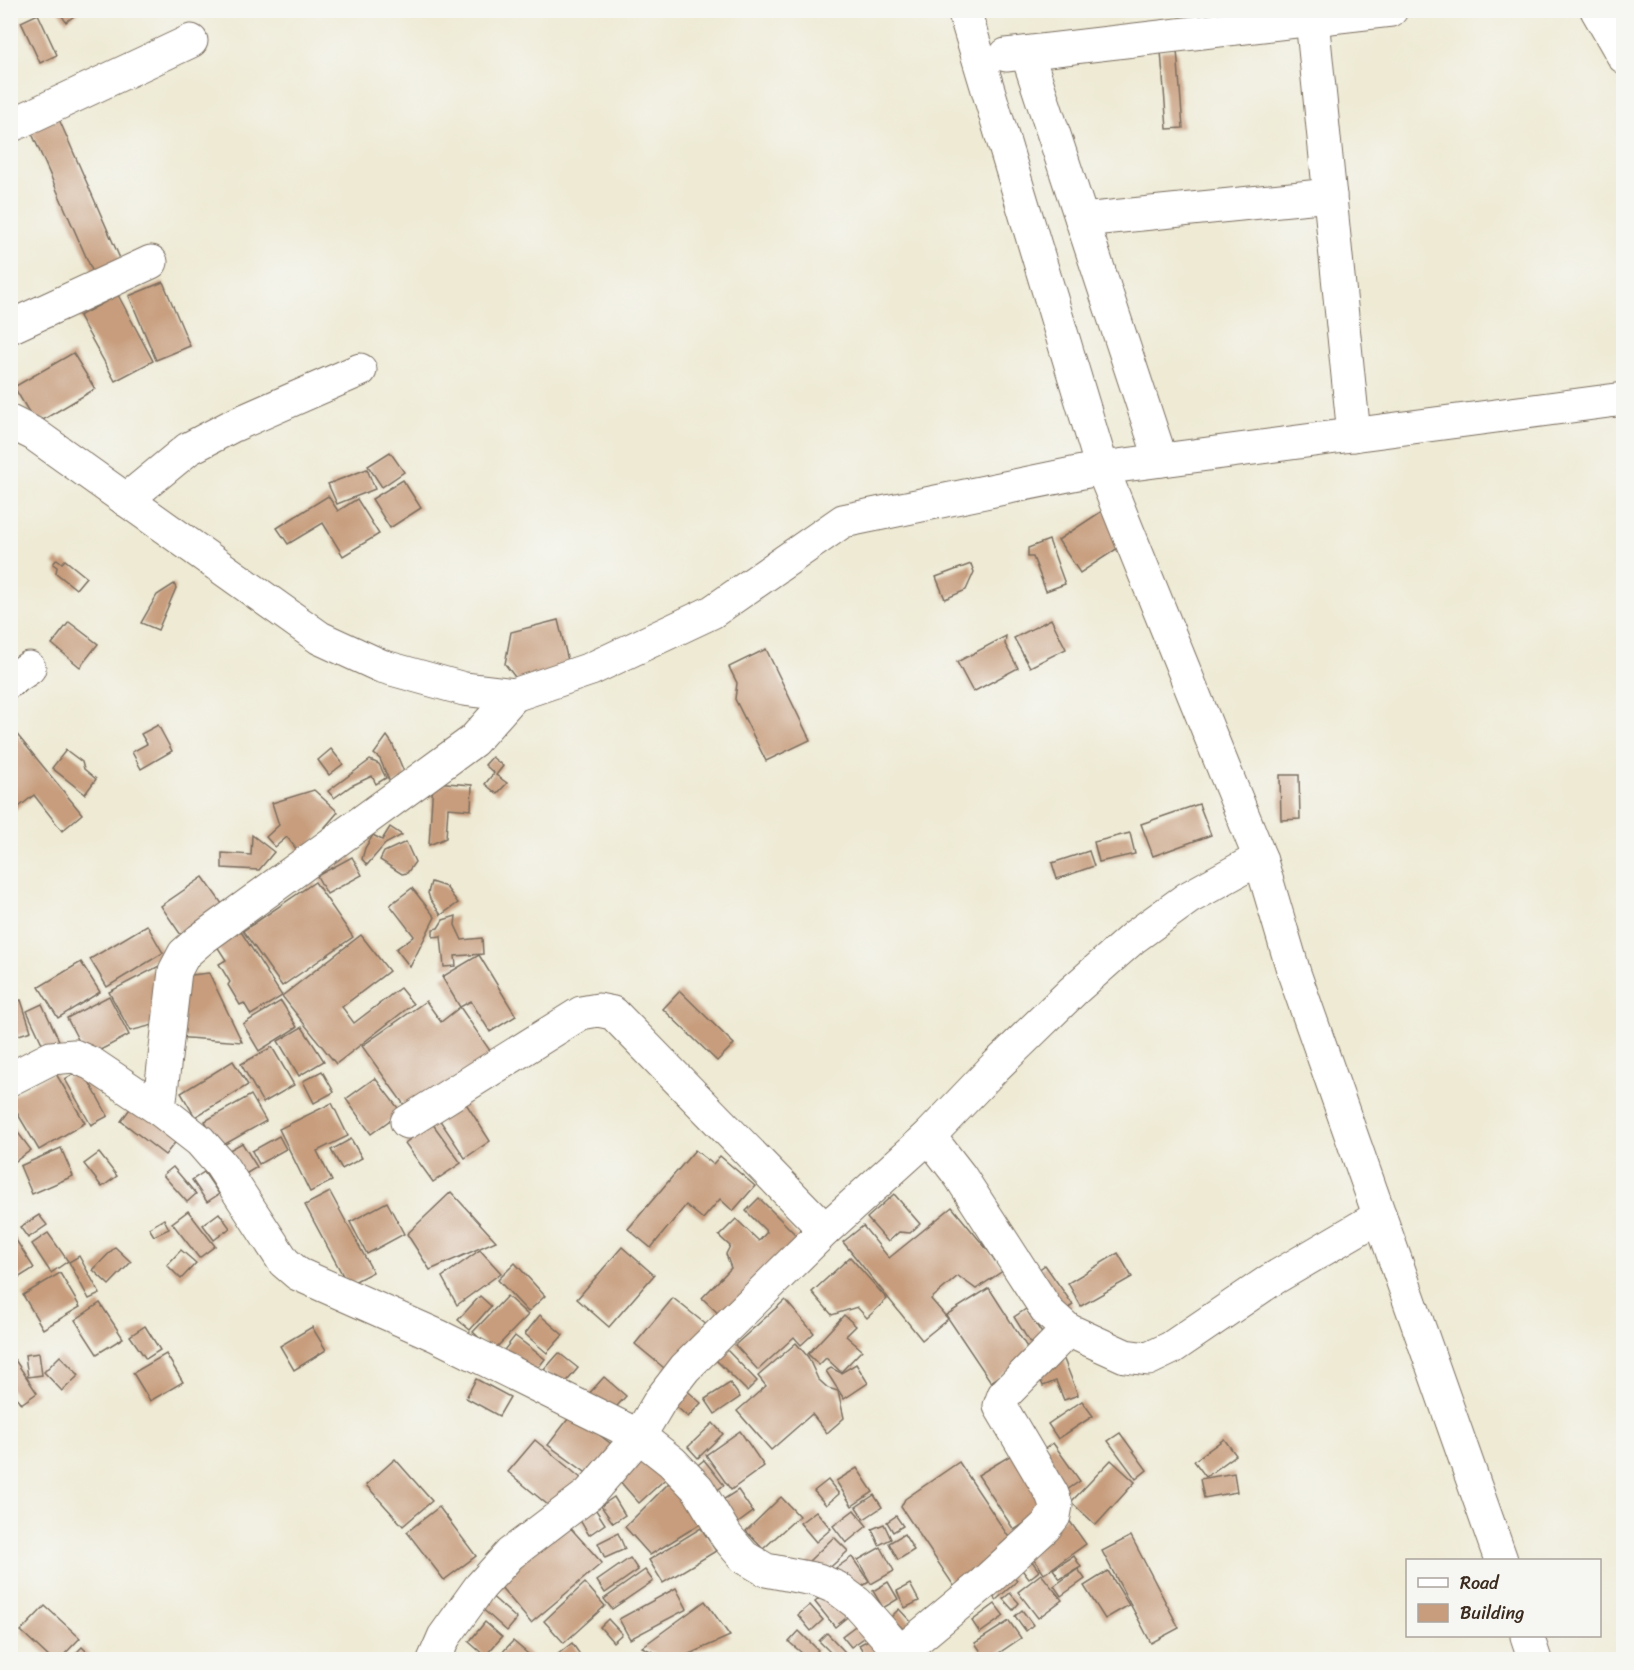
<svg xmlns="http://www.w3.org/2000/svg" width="1634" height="1670" font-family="Sriracha,sans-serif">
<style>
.building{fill:#c79d7d}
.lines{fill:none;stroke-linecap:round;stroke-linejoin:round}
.minor-casing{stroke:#7a6d5e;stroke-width:35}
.minor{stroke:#fff;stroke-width:33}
</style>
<rect width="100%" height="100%" fill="#f6f6f2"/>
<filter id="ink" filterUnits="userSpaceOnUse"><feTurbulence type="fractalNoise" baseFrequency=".0167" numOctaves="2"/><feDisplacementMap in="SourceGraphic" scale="12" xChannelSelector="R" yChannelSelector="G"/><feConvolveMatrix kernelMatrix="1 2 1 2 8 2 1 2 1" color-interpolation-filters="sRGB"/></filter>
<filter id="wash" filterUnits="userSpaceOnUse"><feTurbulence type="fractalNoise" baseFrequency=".008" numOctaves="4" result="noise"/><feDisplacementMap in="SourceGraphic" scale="24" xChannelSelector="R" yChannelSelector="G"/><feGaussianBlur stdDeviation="1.35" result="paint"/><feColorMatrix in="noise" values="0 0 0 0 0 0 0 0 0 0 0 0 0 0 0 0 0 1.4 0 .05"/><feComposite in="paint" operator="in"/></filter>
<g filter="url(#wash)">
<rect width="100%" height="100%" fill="#eeead4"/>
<g id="blocks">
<g class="building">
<polygon points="58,10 82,10 66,22"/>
<polygon points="38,14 57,55 40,63 21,22"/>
<polygon points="1177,50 1183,128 1167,129 1161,51"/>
<polygon points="58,117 122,263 94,275 30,129"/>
<polygon points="163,282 190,346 156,360 129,296"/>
<polygon points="118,295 153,361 115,381 79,316"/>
<polygon points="73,353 95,389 36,424 14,387"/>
<polygon points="390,452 404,472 382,487 368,466"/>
<polygon points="367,469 375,489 337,504 328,484"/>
<polygon points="403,480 421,508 390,528 372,499"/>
<polygon points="328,496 338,511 357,499 379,534 343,556 323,523 288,544 277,528"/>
<polygon points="1105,509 1127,542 1080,573 1058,540"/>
<polygon points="1049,540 1065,584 1046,591 1033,557 1028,557 1028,548"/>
<polygon points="57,559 62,563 65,560 86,577 76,589 56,573 57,567 53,564"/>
<polygon points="971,564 974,572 966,590 945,599 936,577"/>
<polygon points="174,584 176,588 158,630 141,623 157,595"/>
<polygon points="1051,619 1066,649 1030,667 1014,638"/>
<polygon points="558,620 570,669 518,681 505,664 511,632"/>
<polygon points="69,622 98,644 80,667 52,644"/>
<polygon points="1006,636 1005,644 1018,668 973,692 957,662"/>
<polygon points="766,649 810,740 766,761 735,699 737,683 729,667"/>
<polygon points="158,725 172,751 141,769 132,752 147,744 141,734"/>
<polygon points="10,726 82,814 62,831 34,795 10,814"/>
<polygon points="387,736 392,743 407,779 391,785 380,759 374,754"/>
<polygon points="331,749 343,764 329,775 318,760"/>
<polygon points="66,750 82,762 84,769 96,779 85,794 52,768"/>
<polygon points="492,757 503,766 496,775 507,783 497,794 485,784 494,773 485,765"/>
<polygon points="370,760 379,764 386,778 376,784 372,776 351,786 334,798 328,791"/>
<polygon points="1280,775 1299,775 1300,819 1281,820"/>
<polygon points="433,782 472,785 471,810 448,808 446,838 429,845"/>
<polygon points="314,790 338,812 301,855 287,837 275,847 266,837 279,825 272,803"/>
<polygon points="1199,804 1211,835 1153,856 1141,824"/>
<polygon points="390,827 402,835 385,844 367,865 362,859 365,848 373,835 382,840"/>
<polygon points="1130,833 1135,854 1099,862 1094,842"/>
<polygon points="252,835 274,852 259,870 222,868 222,853 251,855"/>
<polygon points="406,842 415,862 407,873 402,874 380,860 384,852"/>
<polygon points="1089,851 1094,866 1057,879 1052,863"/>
<polygon points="352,857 362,875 327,894 317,876"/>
<polygon points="203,877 225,908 183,938 161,906"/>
<polygon points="315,882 353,937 282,986 243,931"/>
<polygon points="431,882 446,887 458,903 441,915 430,899 428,893"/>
<polygon points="412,888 435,917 410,967 396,949 414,936 390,905"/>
<polygon points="456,916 455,925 462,940 482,938 483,954 455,956 456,966 444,967 441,936 433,937 433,929 438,928 443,920"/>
<polygon points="147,925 163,953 107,987 90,959"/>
<polygon points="238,927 282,996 251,1015 244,1003 240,1005 228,985 230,982 219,964 226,960 215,943"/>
<polygon points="361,935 389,971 342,1007 354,1023 400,988 413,1004 336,1064 282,996"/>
<polygon points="479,955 516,1016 490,1032 471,1001 460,1007 495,1058 412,1116 362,1046 426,1001 441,1022 460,1007 442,977"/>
<polygon points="81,962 100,992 58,1018 39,987"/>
<polygon points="163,964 161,1023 130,1031 109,992"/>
<polygon points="209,973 242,1042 174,1037 183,976"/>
<polygon points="680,991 734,1044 717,1061 663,1009"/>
<polygon points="109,996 129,1035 87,1057 67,1018"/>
<polygon points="21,1000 31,1031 10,1038 10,1004"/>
<polygon points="281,1001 297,1027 259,1051 243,1024"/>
<polygon points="42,1004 63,1049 48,1056 27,1011"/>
<polygon points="302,1027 324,1061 299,1076 278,1041"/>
<polygon points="272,1047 294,1085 263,1103 241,1064"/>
<polygon points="233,1061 248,1085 195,1117 181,1093"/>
<polygon points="82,1069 108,1116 91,1125 65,1079"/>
<polygon points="322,1071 334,1092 314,1103 303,1081"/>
<polygon points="55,1072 85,1123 39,1150 10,1101 10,1097"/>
<polygon points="375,1078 401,1112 371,1134 346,1099"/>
<polygon points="251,1095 266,1121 220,1147 205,1121"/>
<polygon points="137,1099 182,1134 165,1155 121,1121"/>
<polygon points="465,1102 490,1141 465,1158 439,1119"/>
<polygon points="332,1103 348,1136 317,1151 332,1181 310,1192 279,1129"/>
<polygon points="10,1122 31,1150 13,1163 10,1159"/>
<polygon points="432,1123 461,1163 433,1182 405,1143"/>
<polygon points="279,1136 286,1149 259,1164 252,1151"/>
<polygon points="351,1139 362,1158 342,1169 331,1150"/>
<polygon points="242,1143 257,1167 239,1178 224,1153"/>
<polygon points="61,1148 73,1176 32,1194 20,1166"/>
<polygon points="695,1150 713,1164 720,1156 755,1186 733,1211 720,1199 703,1219 686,1205 651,1248 628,1229"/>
<polygon points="99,1153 117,1176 102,1187 84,1164"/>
<polygon points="173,1167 196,1194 187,1202 163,1175"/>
<polygon points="204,1172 219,1194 207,1202 192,1180"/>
<polygon points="330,1192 373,1272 348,1285 305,1205"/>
<polygon points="451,1192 496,1241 430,1270 407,1234"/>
<polygon points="894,1194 920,1224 910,1233 899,1232 888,1242 867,1218"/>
<polygon points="759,1198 800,1239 722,1317 702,1298 731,1268 726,1254 730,1246 719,1236 736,1219 759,1241 767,1232 746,1211"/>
<polygon points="387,1202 404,1234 367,1254 350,1222"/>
<polygon points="952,1207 1004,1270 976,1289 958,1276 931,1299 948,1319 922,1340 843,1242 863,1226 889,1258"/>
<polygon points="188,1211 215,1246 199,1258 172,1223"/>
<polygon points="219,1213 230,1228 214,1240 203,1225"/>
<polygon points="39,1215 47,1225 28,1238 20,1227"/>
<polygon points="164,1219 169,1229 154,1236 149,1228"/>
<polygon points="48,1233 68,1261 51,1273 32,1244"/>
<polygon points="14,1237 34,1268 18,1278 10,1267 10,1239"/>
<polygon points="115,1247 131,1262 109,1285 93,1270"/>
<polygon points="622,1247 654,1275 609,1327 577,1299"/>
<polygon points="181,1250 196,1263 181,1279 167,1265"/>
<polygon points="480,1250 501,1273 457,1305 442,1277"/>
<polygon points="1118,1253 1132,1277 1081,1306 1068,1283"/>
<polygon points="79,1256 100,1294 89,1299 69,1262"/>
<polygon points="850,1257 887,1299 867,1318 857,1307 832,1315 812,1292"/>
<polygon points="515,1263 545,1296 528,1312 498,1280"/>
<polygon points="1045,1265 1073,1305 1056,1316 1029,1277"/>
<polygon points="60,1273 80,1307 43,1329 23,1295"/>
<polygon points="989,1288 1032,1355 991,1382 946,1315"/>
<polygon points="480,1296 491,1306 470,1330 458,1320"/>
<polygon points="507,1296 528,1315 493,1351 473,1332"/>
<polygon points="673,1298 713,1330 675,1377 635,1344"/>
<polygon points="785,1300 814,1333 801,1345 794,1337 758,1370 735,1345"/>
<polygon points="100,1303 123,1338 97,1354 75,1320"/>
<polygon points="1026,1309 1045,1338 1032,1346 1014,1317"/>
<polygon points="540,1315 563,1335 547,1353 525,1334"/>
<polygon points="844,1315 856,1326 846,1336 862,1350 841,1372 826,1358 819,1365 808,1354"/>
<polygon points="145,1326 160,1350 146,1359 130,1336"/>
<polygon points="312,1327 326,1350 294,1370 280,1346"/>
<polygon points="515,1336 545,1359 531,1377 501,1354"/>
<polygon points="796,1343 808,1357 818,1379 828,1388 838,1391 844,1418 827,1433 812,1414 771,1450 737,1411 766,1386 758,1376"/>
<polygon points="726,1349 757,1381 747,1391 715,1359"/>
<polygon points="39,1353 42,1375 28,1377 25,1355"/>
<polygon points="559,1353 578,1368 563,1386 544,1370"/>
<polygon points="166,1354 183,1382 150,1401 133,1373"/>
<polygon points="60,1356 79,1375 62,1391 44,1372"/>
<polygon points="1063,1357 1078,1395 1064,1400 1056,1381 1043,1386 1036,1368"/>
<polygon points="15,1360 37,1393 21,1404 10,1388 10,1363"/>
<polygon points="856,1364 868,1383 844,1399 826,1371 831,1368 841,1373"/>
<polygon points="604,1377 626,1396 608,1416 586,1397"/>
<polygon points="476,1379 510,1397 499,1416 466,1398"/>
<polygon points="730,1383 740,1397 715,1414 705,1399"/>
<polygon points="682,1386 701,1403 688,1417 670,1401"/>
<polygon points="1082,1401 1093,1416 1058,1439 1048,1424"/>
<polygon points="572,1414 619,1450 588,1474 548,1445"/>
<polygon points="713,1423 723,1434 698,1458 688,1447"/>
<polygon points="740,1431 764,1466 731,1490 706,1455"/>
<polygon points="1120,1433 1147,1470 1136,1479 1108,1441"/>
<polygon points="1224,1439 1236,1455 1206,1477 1194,1461"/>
<polygon points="535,1440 582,1479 554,1510 508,1472"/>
<polygon points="1053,1443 1080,1481 1058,1496 1031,1459"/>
<polygon points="651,1449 672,1473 639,1503 617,1478"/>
<polygon points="1018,1451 1049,1508 1014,1530 978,1475"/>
<polygon points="395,1459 432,1501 403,1526 366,1485"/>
<polygon points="704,1460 724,1485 709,1496 689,1472"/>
<polygon points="1111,1460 1135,1482 1096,1525 1071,1502"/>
<polygon points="959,1462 1016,1548 958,1592 901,1507 905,1499"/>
<polygon points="857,1468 873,1492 852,1506 836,1481"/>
<polygon points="1234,1473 1237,1492 1204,1498 1200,1479"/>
<polygon points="676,1476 705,1521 650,1555 625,1527"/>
<polygon points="828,1480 839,1494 826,1505 814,1491"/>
<polygon points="738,1490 753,1512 734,1526 718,1503"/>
<polygon points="874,1495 882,1507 864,1519 856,1507"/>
<polygon points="614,1497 625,1515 613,1523 601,1506"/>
<polygon points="781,1497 799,1516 763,1549 746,1531"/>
<polygon points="439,1507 476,1556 444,1580 407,1532"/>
<polygon points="594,1507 605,1524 589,1535 578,1517"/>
<polygon points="854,1510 867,1526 846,1543 833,1526"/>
<polygon points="816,1511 831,1529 816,1542 800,1523"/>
<polygon points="896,1516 903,1526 893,1532 887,1522"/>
<polygon points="1066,1516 1086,1544 1044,1574 1028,1550"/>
<polygon points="566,1523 602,1563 531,1623 495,1580"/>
<polygon points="884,1524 891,1539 879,1545 872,1529"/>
<polygon points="701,1528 716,1551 663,1583 649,1560"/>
<polygon points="618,1533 625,1549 605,1558 598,1543"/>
<polygon points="904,1534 914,1550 898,1560 889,1543"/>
<polygon points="1131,1536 1179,1628 1151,1643 1102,1551"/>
<polygon points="834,1537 848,1551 821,1576 807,1563"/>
<polygon points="881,1547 894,1571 871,1584 858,1560"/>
<polygon points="1027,1554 1039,1571 1029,1579 1016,1562"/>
<polygon points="1074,1556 1081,1567 1060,1579 1053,1569"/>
<polygon points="852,1557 869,1582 852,1593 836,1568"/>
<polygon points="630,1558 638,1570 605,1593 597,1581"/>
<polygon points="1005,1568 1017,1581 996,1600 984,1586"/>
<polygon points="1078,1569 1085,1579 1061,1596 1054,1586"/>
<polygon points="645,1570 653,1581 612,1609 604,1599"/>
<polygon points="1108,1571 1129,1605 1105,1619 1084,1586"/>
<polygon points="1041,1574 1062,1600 1038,1618 1018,1592"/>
<polygon points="888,1582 898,1599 883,1608 873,1591"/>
<polygon points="585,1583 605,1606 564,1643 544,1621"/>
<polygon points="910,1584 919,1601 905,1608 897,1591"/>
<polygon points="676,1588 687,1609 630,1639 619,1619"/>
<polygon points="830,1589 851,1614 835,1627 815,1602"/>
<polygon points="487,1592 517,1619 507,1631 477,1604"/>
<polygon points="1010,1593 1019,1603 1013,1610 1003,1599"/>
<polygon points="705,1601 730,1636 678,1659 667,1659 642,1647"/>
<polygon points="995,1604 1004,1616 980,1633 972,1621"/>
<polygon points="810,1605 823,1620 811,1631 798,1615"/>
<polygon points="45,1606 80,1638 60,1659 51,1659 21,1631"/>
<polygon points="899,1609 912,1623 904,1630 891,1617"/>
<polygon points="1022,1610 1033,1625 1026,1631 1015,1616"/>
<polygon points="608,1619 622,1634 613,1642 600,1627"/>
<polygon points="1009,1621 1021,1638 990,1659 986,1659 975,1643"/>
<polygon points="485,1622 502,1637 485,1656 469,1642"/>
<polygon points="858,1624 867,1636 851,1647 842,1636"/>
<polygon points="799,1631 818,1650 809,1659 789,1642"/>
<polygon points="827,1633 845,1652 837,1659 819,1641"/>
<polygon points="870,1639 883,1659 868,1659 859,1645"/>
<polygon points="513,1641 534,1659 496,1659"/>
<polygon points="572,1643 581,1656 576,1659 562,1659 558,1654"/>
<polygon points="82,1647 94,1659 70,1659"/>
</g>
</g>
</g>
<g filter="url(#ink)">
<use href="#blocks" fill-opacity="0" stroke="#7a6d5e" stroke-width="1.5"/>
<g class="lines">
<g class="minor-casing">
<g id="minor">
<polyline points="964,10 1102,468 1624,399"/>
<polyline points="1597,10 1624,57"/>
<polyline points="1312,19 1354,435"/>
<polyline points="1027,53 1161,460"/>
<polyline points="1006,55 1391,10"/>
<polyline points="10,126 191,41"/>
<polyline points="1082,220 1330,195"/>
<polyline points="10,327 151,262"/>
<polyline points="10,422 34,434 320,638 381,666 464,689 514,695 591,669 712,612 843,521 1102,468 1260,858 1294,973 1501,1560"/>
<polyline points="126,500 188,449 232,426 360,370"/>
<polyline points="10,681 29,668"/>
<polyline points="10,1079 51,1058 74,1056 92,1064 159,1109 200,1141 221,1165 284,1262 298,1274 438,1336 639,1436 672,1462 698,1489 727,1537 744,1557 766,1570 818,1580 837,1588 857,1603 907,1660"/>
<polyline points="159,1109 175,971 184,954 200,940 473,741 514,695"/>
<polyline points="407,1122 581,1013 598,1010 613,1013 825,1230"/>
<polyline points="929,1136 960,1176 1048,1312 1068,1330 1125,1356 1148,1359 1171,1348 1271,1280 1380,1216"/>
<polyline points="1527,1636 1535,1660"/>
<polyline points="901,1652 984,1583 1045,1527 1054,1516 1056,1505 1052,1494 1000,1406 1004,1395 1068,1330"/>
<polyline points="434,1660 444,1637 480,1587 510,1554 589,1494 639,1436 661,1399 685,1368 825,1230 929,1136 995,1067 1073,991 1134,937 1188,898 1260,858"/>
</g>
</g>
<use href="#minor" class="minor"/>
</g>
</g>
<rect width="1634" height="1670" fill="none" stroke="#f6f6f2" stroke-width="36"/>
<rect x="1406" y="1559" width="195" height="78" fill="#f6f6f2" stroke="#aba49d" stroke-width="1.5"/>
<rect x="1418" y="1578" width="30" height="9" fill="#ffffff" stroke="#aba49d" stroke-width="1.5"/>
<text x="1460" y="1589" font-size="18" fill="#3b2a1e">Road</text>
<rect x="1418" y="1604" width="30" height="18" fill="#c79d7d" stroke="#aba49d" stroke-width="1.5"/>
<text x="1460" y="1619" font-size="18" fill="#3b2a1e">Building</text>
</svg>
